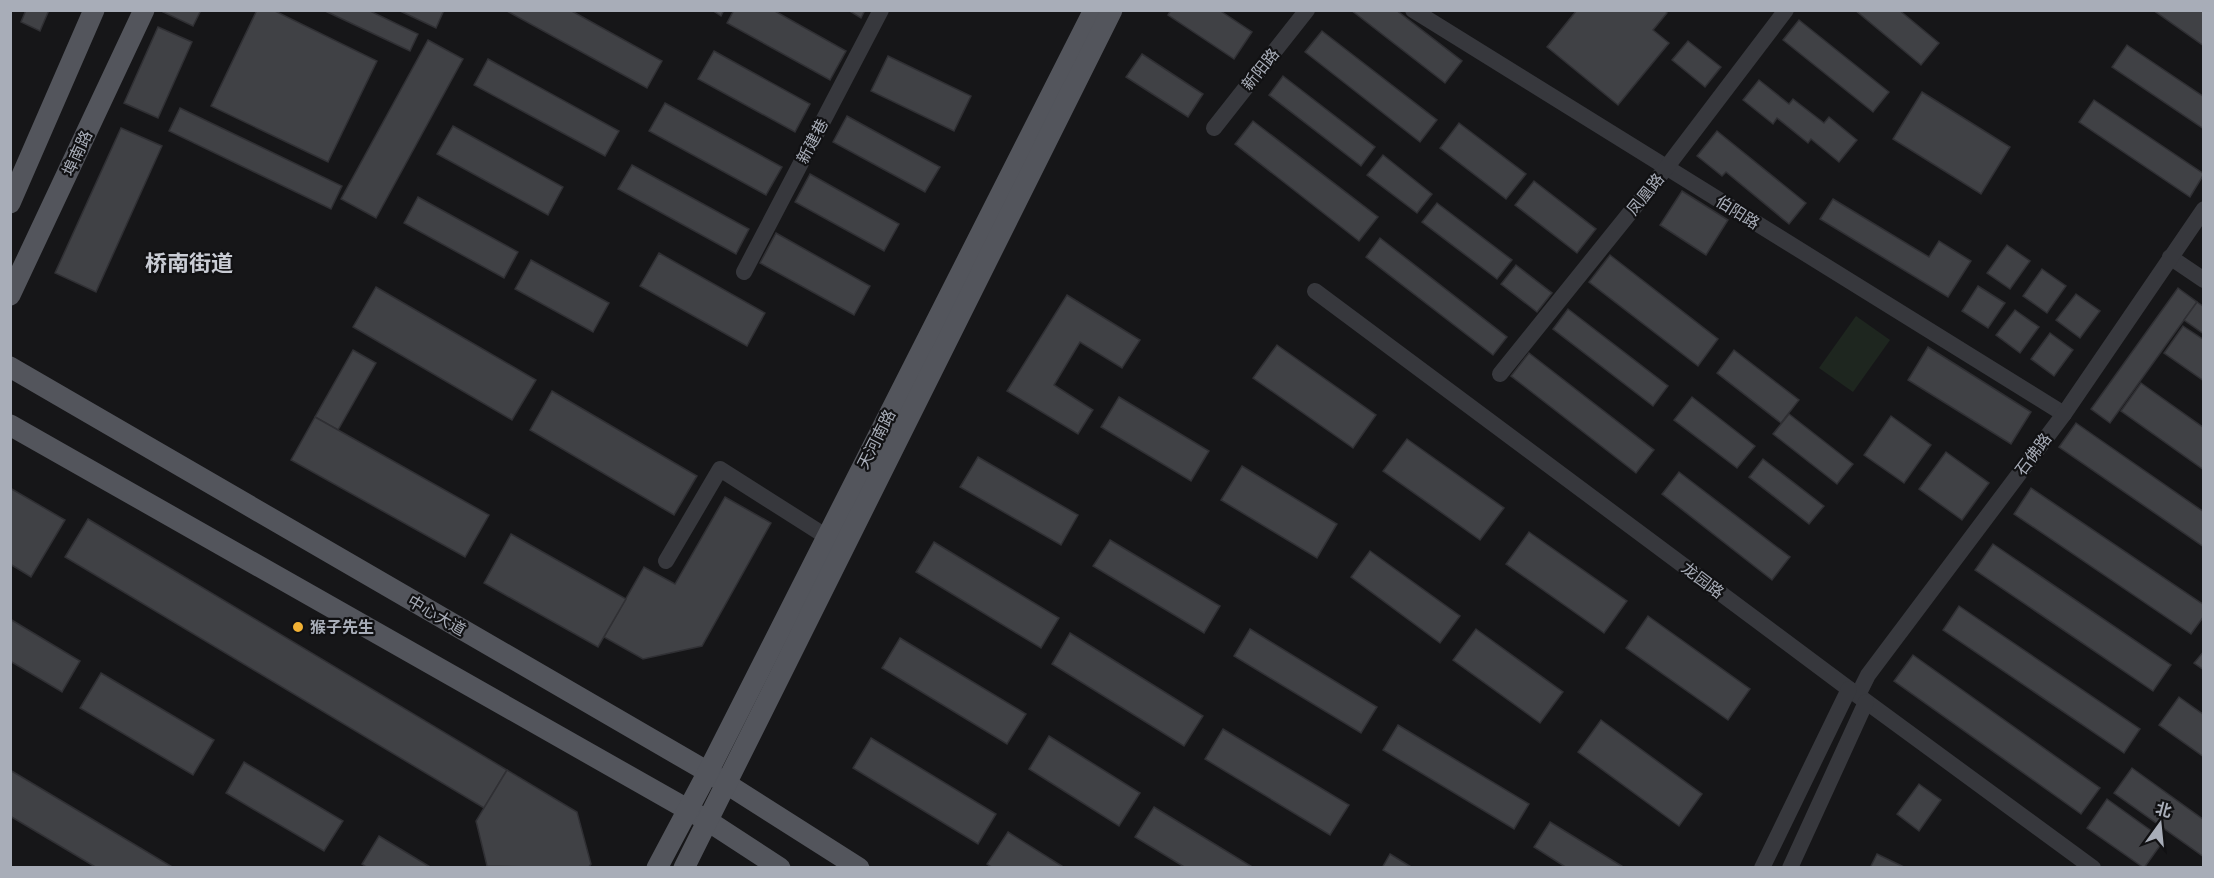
<svg xmlns="http://www.w3.org/2000/svg" width="2214" height="878" font-family="Helvetica,'Noto Sans SC',sans-serif">
<style>
.green{fill:#1e261f}
.building{fill:#404145;stroke:#303034;stroke-width:1.5}
.lines{fill:none;stroke-linecap:round;stroke-linejoin:round}
.minor{stroke:#37383d;stroke-width:16}
.major{stroke:#53555c;stroke-width:21}
.poi-dot{fill:#f2b134;stroke:#111113;stroke-width:2}
.labels{text-anchor:middle;stroke-width:4.5;stroke-linejoin:round;paint-order:stroke}
.street-label{font-size:16px;fill:#a8adb8;stroke:#111113}
.poi-label{font-size:16px;font-weight:bold;fill:#a8adb8;stroke:#111113;text-anchor:start}
.district-label{font-size:22px;font-weight:bold;fill:#c9ccd4;stroke:#111113}
</style>
<rect width="100%" height="100%" fill="#161618"/>
<polygon class="green" points="1856,316 1890,340 1853,392 1819,368"/>
<g class="building">
<polygon points="26,10 49,10 40,31 21,22"/>
<polygon points="164,10 201,10 193,26 163,12"/>
<polygon points="257,10 273,10 377,61 328,162 211,106"/>
<polygon points="323,10 368,10 418,34 410,51"/>
<polygon points="398,10 444,10 436,28"/>
<polygon points="505,10 570,10 662,61 647,88"/>
<polygon points="712,10 724,10 721,16"/>
<polygon points="734,10 773,10 846,51 830,80 727,23"/>
<polygon points="848,10 865,10 861,18"/>
<polygon points="1171,10 1219,10 1252,32 1234,59 1168,15"/>
<polygon points="1351,10 1396,10 1462,61 1445,83"/>
<polygon points="1577,10 1665,10 1667,13 1653,30 1669,43 1618,105 1547,47"/>
<polygon points="1855,10 1899,10 1939,43 1921,65"/>
<polygon points="2153,10 2204,10 2204,46"/>
<polygon points="1799,20 1889,92 1873,112 1783,40"/>
<polygon points="158,27 192,42 158,118 124,103"/>
<polygon points="1322,31 1437,120 1420,142 1305,52"/>
<polygon points="428,40 463,59 376,218 341,199"/>
<polygon points="1688,41 1721,67 1705,87 1672,60"/>
<polygon points="2127,45 2204,97 2204,129 2112,67"/>
<polygon points="714,51 810,104 795,132 698,79"/>
<polygon points="1142,54 1203,94 1188,117 1126,77"/>
<polygon points="888,56 971,96 954,131 871,91"/>
<polygon points="488,59 619,131 605,156 474,85"/>
<polygon points="1283,76 1375,147 1361,166 1269,95"/>
<polygon points="1759,80 1789,104 1793,99 1824,123 1829,117 1857,140 1839,162 1811,139 1808,143 1777,118 1773,124 1743,100"/>
<polygon points="1922,92 2010,147 1981,194 1893,139"/>
<polygon points="2094,100 2204,174 2190,197 2079,122"/>
<polygon points="665,103 782,167 766,195 649,131"/>
<polygon points="180,108 342,186 331,209 169,131"/>
<polygon points="847,116 940,167 925,192 833,142"/>
<polygon points="1253,121 1378,217 1359,241 1235,144"/>
<polygon points="1459,123 1526,174 1506,199 1440,148"/>
<polygon points="453,126 563,187 548,215 437,154"/>
<polygon points="121,128 162,146 96,292 55,273"/>
<polygon points="1717,131 1806,203 1789,224 1726,172 1722,176 1697,156"/>
<polygon points="1383,155 1432,194 1417,213 1367,175"/>
<polygon points="632,165 749,229 736,254 618,189"/>
<polygon points="810,174 899,224 884,251 795,202"/>
<polygon points="1534,181 1596,229 1577,253 1515,205"/>
<polygon points="1682,191 1728,220 1706,255 1660,225"/>
<polygon points="418,197 518,252 504,278 404,223"/>
<polygon points="1833,199 1929,257 1939,241 1971,261 1948,297 1820,219"/>
<polygon points="1437,203 1512,260 1497,279 1422,222"/>
<polygon points="776,233 870,286 854,315 760,263"/>
<polygon points="1380,238 1507,337 1493,355 1366,257"/>
<polygon points="2007,245 2030,261 2010,289 1987,273"/>
<polygon points="659,253 765,313 747,346 640,286"/>
<polygon points="1610,255 1718,339 1698,366 1589,282"/>
<polygon points="531,260 609,303 593,332 515,289"/>
<polygon points="1516,265 1552,293 1537,312 1501,284"/>
<polygon points="2042,269 2066,286 2047,313 2023,296"/>
<polygon points="1978,286 2005,303 1988,328 1962,311"/>
<polygon points="376,287 536,380 512,420 353,327"/>
<polygon points="2178,288 2197,302 2110,423 2091,409"/>
<polygon points="2076,294 2100,311 2080,338 2056,320"/>
<polygon points="1067,295 1140,340 1122,368 1080,342 1054,385 1093,410 1078,434 1007,391"/>
<polygon points="2197,302 2204,307 2204,334 2184,320"/>
<polygon points="1568,309 1668,386 1653,406 1553,329"/>
<polygon points="2015,310 2039,327 2020,353 1996,335"/>
<polygon points="2183,326 2204,340 2204,381 2164,353"/>
<polygon points="2050,333 2073,350 2054,376 2031,359"/>
<polygon points="1277,345 1376,415 1353,448 1253,378"/>
<polygon points="1928,347 2031,412 2011,444 1908,380"/>
<polygon points="353,350 376,363 338,430 315,417"/>
<polygon points="1734,350 1799,400 1781,423 1717,373"/>
<polygon points="1529,353 1654,450 1636,473 1511,376"/>
<polygon points="2141,383 2204,428 2204,470 2121,411"/>
<polygon points="552,391 697,476 674,515 530,430"/>
<polygon points="1119,397 1209,451 1191,481 1101,427"/>
<polygon points="1692,397 1755,446 1737,468 1674,420"/>
<polygon points="1789,414 1853,464 1837,484 1773,434"/>
<polygon points="1891,416 1931,445 1904,483 1864,455"/>
<polygon points="315,417 489,515 465,557 291,460"/>
<polygon points="2076,423 2204,512 2204,547 2059,447"/>
<polygon points="1407,439 1504,508 1480,540 1383,471"/>
<polygon points="1946,452 1989,483 1962,520 1919,489"/>
<polygon points="978,457 1078,515 1061,545 960,487"/>
<polygon points="1763,459 1824,506 1809,524 1749,477"/>
<polygon points="1242,466 1337,524 1317,558 1221,500"/>
<polygon points="1679,472 1790,557 1772,580 1662,494"/>
<polygon points="10,488 65,520 31,577 10,564"/>
<polygon points="2031,488 2204,605 2204,616 2191,634 2014,514"/>
<polygon points="725,497 771,523 702,646 643,659 604,637 644,567 675,584"/>
<polygon points="88,519 507,770 484,808 65,557"/>
<polygon points="1529,532 1627,601 1604,633 1506,564"/>
<polygon points="511,534 626,599 598,647 484,583"/>
<polygon points="1110,540 1220,606 1204,633 1093,566"/>
<polygon points="934,542 1059,618 1041,648 916,572"/>
<polygon points="1993,544 2171,665 2153,691 1975,570"/>
<polygon points="1370,551 1460,616 1440,643 1351,577"/>
<polygon points="1959,606 2140,729 2124,753 1943,630"/>
<polygon points="1648,616 1750,689 1728,720 1626,648"/>
<polygon points="10,619 80,661 62,692 10,661"/>
<polygon points="1250,629 1377,707 1361,733 1234,656"/>
<polygon points="1476,629 1563,692 1540,723 1453,660"/>
<polygon points="1070,633 1203,716 1184,746 1052,664"/>
<polygon points="900,638 1026,714 1007,744 882,668"/>
<polygon points="2204,651 2204,670 2194,663"/>
<polygon points="1913,655 2100,788 2081,814 1894,681"/>
<polygon points="101,673 214,740 193,775 80,708"/>
<polygon points="2179,697 2204,715 2204,757 2159,725"/>
<polygon points="1601,720 1702,794 1679,826 1578,752"/>
<polygon points="1398,725 1529,804 1514,829 1383,750"/>
<polygon points="1223,729 1349,805 1330,835 1205,759"/>
<polygon points="1049,736 1140,793 1119,826 1029,769"/>
<polygon points="871,738 996,814 978,844 853,768"/>
<polygon points="244,762 343,821 324,851 226,793"/>
<polygon points="2132,768 2204,820 2204,857 2114,793"/>
<polygon points="10,770 174,868 97,868 10,816"/>
<polygon points="507,770 577,812 591,864 588,868 487,866 476,821"/>
<polygon points="1919,784 1941,800 1919,831 1897,814"/>
<polygon points="2107,799 2164,840 2144,868 2087,828"/>
<polygon points="1154,807 1254,868 1186,868 1135,837"/>
<polygon points="1550,822 1625,868 1567,868 1534,847"/>
<polygon points="1008,832 1065,868 993,868 987,864"/>
<polygon points="379,836 432,868 368,868 362,864"/>
<polygon points="1390,854 1413,868 1382,868"/>
<polygon points="1877,854 1906,868 1870,868"/>
</g>
<g class="lines">
<g class="minor">
<polyline points="1413,10 2064,414"/>
<polyline points="1214,128 1307,10"/>
<polyline points="2170,257 2204,280"/>
<polyline points="744,272 881,10"/>
<polyline points="1315,291 1849,689 2093,868"/>
<polyline points="1500,374 1666,168 1786,10"/>
<polyline points="666,561 720,469 827,537"/>
<polyline points="1858,695 1868,675 2064,414 2204,209"/>
<polyline points="1762,868 1849,689"/>
<polyline points="1790,868 1866,702"/>
</g>
<g class="major">
<polyline points="10,203 94,10"/>
<polyline points="10,295 144,10"/>
<polyline points="10,367 708,772 859,868"/>
<polyline points="10,425 708,821 780,868"/>
<polyline points="657,868 708,772 1094,10"/>
<polyline points="684,868 1112,10"/>
</g>
</g>
<circle class="poi-dot" cx="298" cy="627" r="6"/>
<g class="labels">
<g class="street-label">
<text transform="translate(1260 69) rotate(-51)" y="6">新阳路</text>
<text transform="translate(812 141) rotate(-62)" y="6">新建巷</text>
<text transform="translate(77 153) rotate(-65)" y="6">埠南路</text>
<text transform="translate(1645 194) rotate(-51)" y="6">凤凰路</text>
<text transform="translate(1738 212) rotate(32)" y="6">伯阳路</text>
<text transform="translate(876 439) rotate(-63)" y="6">天河南路</text>
<text transform="translate(2033 454) rotate(-53)" y="6">石佛路</text>
<text transform="translate(1703 580) rotate(37)" y="6">龙园路</text>
<text transform="translate(437 615) rotate(30)" y="6">中心大道</text>
</g>
<g class="poi-label">
<text x="310" y="633">猴子先生</text>
</g>
<g class="district-label">
<text x="189" y="271">桥南街道</text>
</g>
</g>
<rect width="2214" height="878" fill="none" stroke="#a8adb8" stroke-width="24"/>
<g transform="translate(2160 824) rotate(15)" stroke="#111113" stroke-width="4.5" paint-order="stroke">
<path d="M0-4.5L10 22L0 15L-10 22Z" fill="#a8adb8"/>
<text y="-9" font-size="16" font-weight="bold" text-anchor="middle" fill="#a8adb8">北</text>
</g>
</svg>
